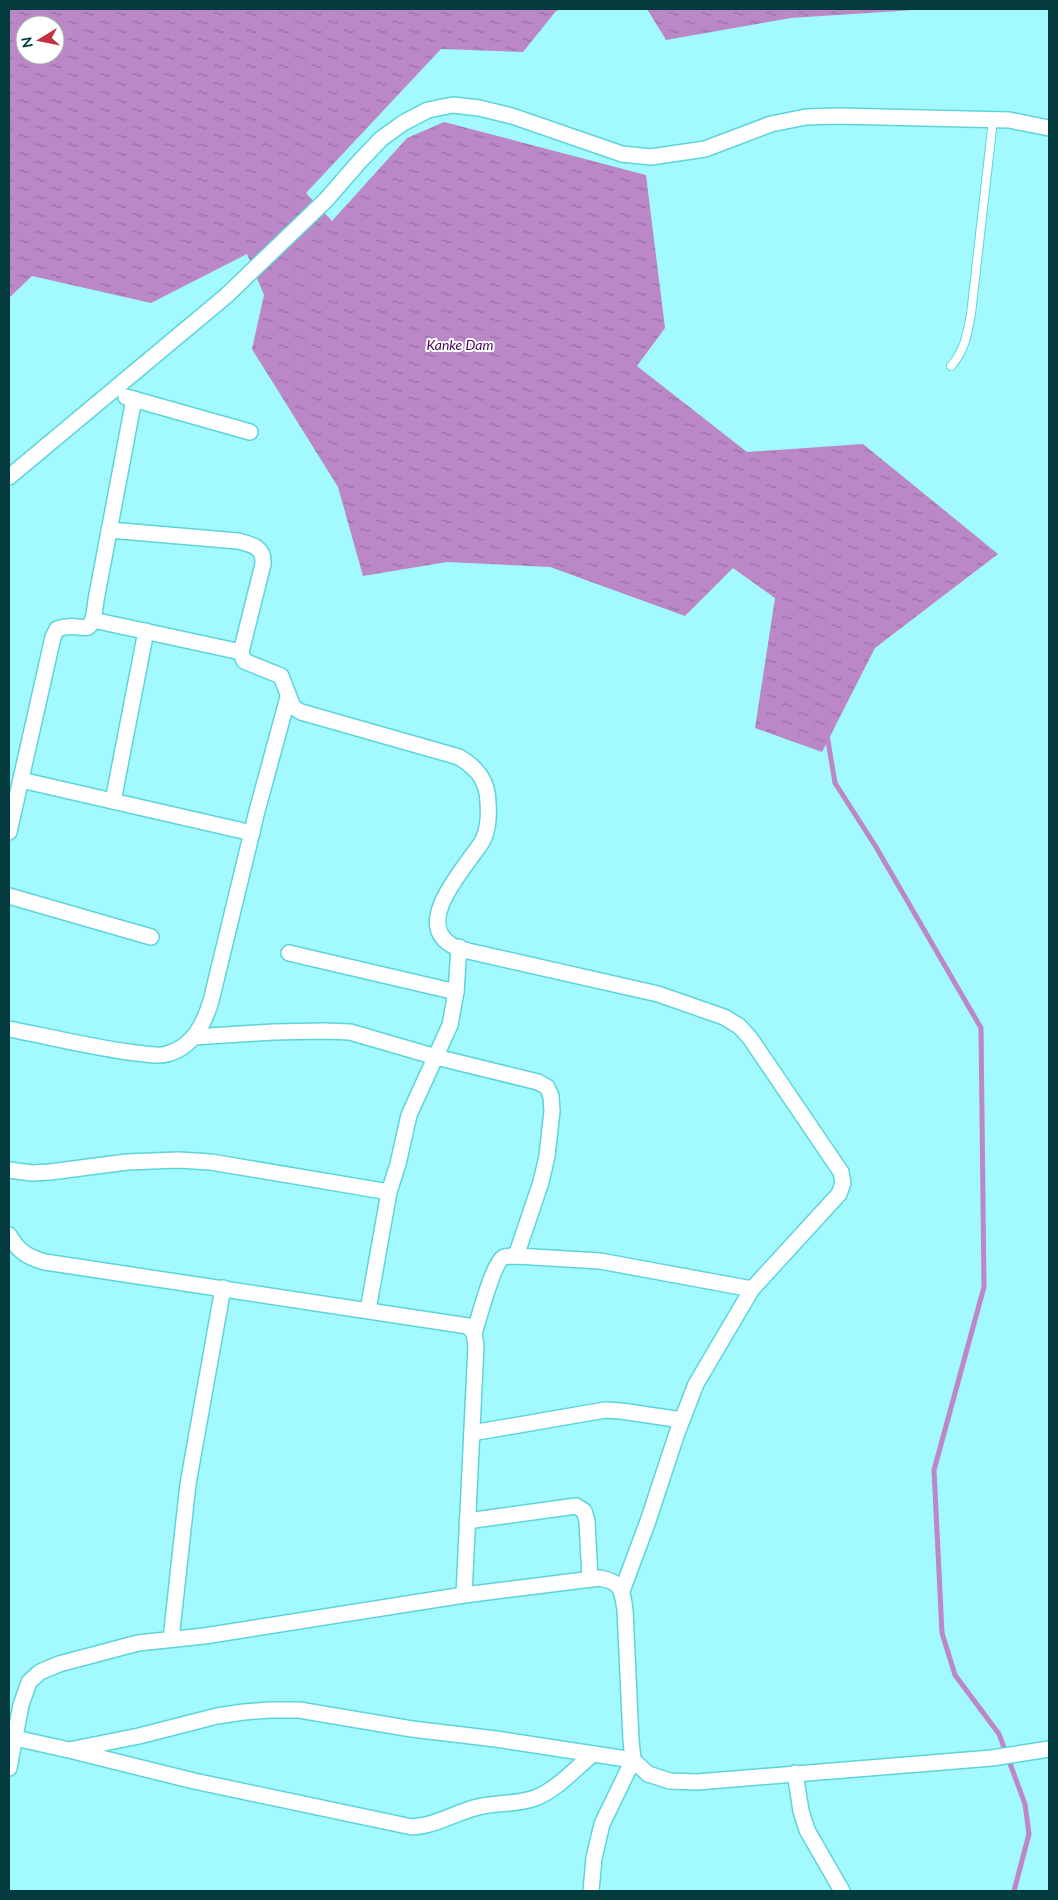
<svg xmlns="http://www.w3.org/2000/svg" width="1058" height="1900" font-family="Lato,sans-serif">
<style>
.water{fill:url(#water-ripples);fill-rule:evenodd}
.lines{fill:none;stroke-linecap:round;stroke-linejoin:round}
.stream{stroke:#bb87c6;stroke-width:5}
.service-casing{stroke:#5ed4da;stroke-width:10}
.minor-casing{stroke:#5ed4da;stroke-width:18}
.service{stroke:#fff;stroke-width:8}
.minor{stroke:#fff;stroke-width:15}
.labels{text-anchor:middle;stroke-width:4;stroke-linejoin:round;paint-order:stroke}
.water-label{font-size:14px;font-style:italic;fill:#4a0657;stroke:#fff}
</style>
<defs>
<pattern id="water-ripples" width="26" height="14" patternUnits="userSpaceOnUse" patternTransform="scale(1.25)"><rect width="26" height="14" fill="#bb87c6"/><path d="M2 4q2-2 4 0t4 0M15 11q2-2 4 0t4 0" fill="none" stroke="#9670a2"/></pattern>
</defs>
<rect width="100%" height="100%" fill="#a2faff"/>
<g class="water">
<path d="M 9,9 L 562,9 L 556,11 L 523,52 L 441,49 L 306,193 L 332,221 L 407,138 L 444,122 L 646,175 L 665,328 L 637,366 L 747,452 L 863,444 L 998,554 L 875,648 L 822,752 L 755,728 L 775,598 L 733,568 L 685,616 L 550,567 L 447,562 L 363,576 L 338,487 L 252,349 L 264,295 L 247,254 L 151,303 L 32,276 L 9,298 ZM 25,25 L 55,25 L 55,55 L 25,55 Z"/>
<polygon points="647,9 929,9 791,18 666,40"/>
</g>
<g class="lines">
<polyline class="stream" points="827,735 835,783 876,847 981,1028 984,1287 934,1470 942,1633 955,1675 999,1734 1025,1804 1029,1834 1014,1891"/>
<g class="service-casing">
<path id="service" d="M 951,366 C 965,350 967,335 971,314 L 993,120"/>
</g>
<g class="minor-casing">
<g id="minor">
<polyline points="126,397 250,432"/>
<polyline points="9,477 226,296 326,200 359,162 381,139 403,123 428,110 453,105 479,108 512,116 622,154 651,157 705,149 771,124 806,117 838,116 1009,120 1049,128"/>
<path d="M 109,530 L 238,541 C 253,545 264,547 263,564 L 241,652 L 244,661 L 281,676 L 293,707 L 301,712 L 459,757 C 477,768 488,781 488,803 C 489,815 488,829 483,840 C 469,864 413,920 450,944 C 455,948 463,949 468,951 L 658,994 L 724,1017 L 739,1026 L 750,1038 L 841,1172 L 843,1183 L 839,1194 L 752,1289 L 696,1384 L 677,1433 L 648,1521 L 622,1591"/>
<polyline points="93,620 241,652"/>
<polyline points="21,780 252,833"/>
<polyline points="113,801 146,631"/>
<path d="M 9,832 L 53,637 L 57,629 C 85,619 91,645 96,600 L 134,399"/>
<polyline points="9,896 151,937"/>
<polyline points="289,953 456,992"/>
<path d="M 9,1029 C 51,1037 94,1048 136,1053 C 146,1054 158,1057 167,1054 C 193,1047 204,1024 211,1001 L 257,811 L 288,697"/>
<polyline points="194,1037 273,1032 324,1031 350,1032 436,1057 538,1082 547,1087 551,1096 552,1111 547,1156 541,1182 516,1256"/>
<polyline points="9,1170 32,1173 50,1172 127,1162 178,1160 211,1162 389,1192"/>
<path d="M 9,1235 C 18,1251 27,1257 45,1262 L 468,1326 L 474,1333 L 476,1346 L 464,1595"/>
<polyline points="368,1310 389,1192 398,1164 409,1115 450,1025 456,992 459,947"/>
<path d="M 474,1333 C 479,1319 493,1262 504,1257 C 507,1256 512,1256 516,1256 L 600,1261 L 752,1289"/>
<polyline points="472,1433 605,1410 621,1411 682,1420"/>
<polyline points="467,1521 576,1506 584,1511 587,1521 590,1579"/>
<polyline points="171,1639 188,1484 223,1288"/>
<polyline points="11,1730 15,1738 69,1750 139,1736 217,1716 244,1712 270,1710 299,1710 412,1729 496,1739 633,1760 602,1824 594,1858 591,1891"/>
<path d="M 73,1751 L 194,1781 L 412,1827 C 434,1826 453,1814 474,1808 C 494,1802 517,1805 535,1798 C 555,1791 576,1768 593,1754"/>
<path d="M 9,1768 L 21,1705 L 29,1682 L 40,1672 L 59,1664 L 138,1643 L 204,1636 L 464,1595 L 600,1578 C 622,1582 622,1590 625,1610 L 631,1740 L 633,1760 L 648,1774 L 670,1781 L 697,1782 L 992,1758 L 1049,1749"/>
<polyline points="795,1773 801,1811 807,1830 842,1891"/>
</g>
</g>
<use href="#service" class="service"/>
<use href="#minor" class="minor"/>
</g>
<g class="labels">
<g class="water-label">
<text x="460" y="350">Kanke Dam</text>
</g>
</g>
<rect width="1058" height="1900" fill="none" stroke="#043b3e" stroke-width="20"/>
<g transform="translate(40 40) rotate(260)"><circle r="24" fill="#ffffff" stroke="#9bb1b2"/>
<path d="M0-4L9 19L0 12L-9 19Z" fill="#c1313f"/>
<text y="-8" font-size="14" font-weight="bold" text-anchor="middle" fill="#043b3e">N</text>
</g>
</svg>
